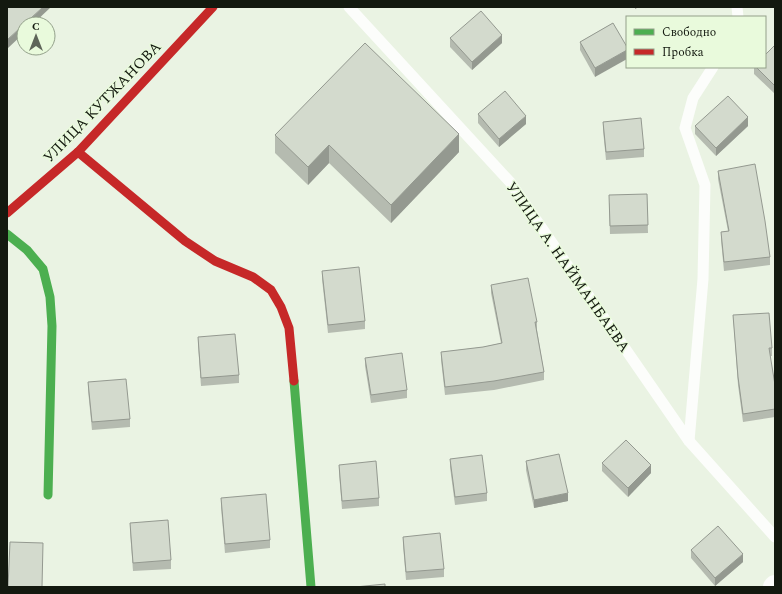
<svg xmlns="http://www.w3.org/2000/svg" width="782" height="594" font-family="Spectral,serif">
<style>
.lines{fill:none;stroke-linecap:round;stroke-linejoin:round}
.lane{stroke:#fcfdfb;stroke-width:11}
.street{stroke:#fcfdfb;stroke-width:22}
.fast{stroke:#4caf50;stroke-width:9}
.jam{stroke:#c62828;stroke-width:9}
.wall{fill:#b5bbb0}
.shaded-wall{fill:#949990}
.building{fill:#d3dacd;stroke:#949990}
.labels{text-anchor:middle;stroke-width:3;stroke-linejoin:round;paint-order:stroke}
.street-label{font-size:15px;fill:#13190f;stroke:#e9fadc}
</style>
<rect width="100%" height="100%" fill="#eaf3e3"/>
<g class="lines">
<g class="lane">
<polyline points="349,7 510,182 689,441 775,537"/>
<polyline points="737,7 738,17"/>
<polyline points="689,441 703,279 705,185 685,128 693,98 713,67"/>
</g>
<polyline class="street" points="774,587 775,586"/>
<g class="fast">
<polyline points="7,234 27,250 43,269 50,297 52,326 48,495"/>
<polyline points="294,381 311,587"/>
</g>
<g class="jam">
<polyline points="78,152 185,241 215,261 253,277 271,290 281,307 289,328 294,381"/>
<polyline points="7,213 78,152 213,7"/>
</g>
</g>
<g class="wall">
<polygon points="613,23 595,77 580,50 580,42"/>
<polygon points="450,38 502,43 472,70 450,47"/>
<polygon points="775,45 775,94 754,74 754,67 765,67"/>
<polygon points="478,114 526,124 499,147 478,123"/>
<polygon points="603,122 644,149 644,157 606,160 603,130"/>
<polygon points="695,126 748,126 716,156 695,134"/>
<polygon points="275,135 459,152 391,223 329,163 308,185 275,153"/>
<polygon points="718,171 770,257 770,265 724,271 721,240 721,232 728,231 718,179"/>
<polygon points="647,194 648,233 610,234 609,203"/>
<polygon points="322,271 365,321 365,329 328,333 322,279"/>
<polygon points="491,285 537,322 537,330 544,372 544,380 494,390 445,395 441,360 441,352 483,347 501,343 491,293"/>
<polygon points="733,315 772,348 772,356 770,356 775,385 775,417 743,422 738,385"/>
<polygon points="198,337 239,375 239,383 201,386 198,345"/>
<polygon points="365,358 407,390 407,398 371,403 365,366"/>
<polygon points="88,382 130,419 130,427 92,430 88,390"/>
<polygon points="450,459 487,493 487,501 455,505 450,467"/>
<polygon points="526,461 568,501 534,508 526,470"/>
<polygon points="602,463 651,473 628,497 602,471"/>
<polygon points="339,465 379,498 379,506 342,509 339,473"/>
<polygon points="221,498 270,540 270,548 225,553 221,507"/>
<polygon points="130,523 171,560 171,569 133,571 130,531"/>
<polygon points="403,537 444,569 444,577 406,580 403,545"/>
<polygon points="691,550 743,562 715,586 691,558"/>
</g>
<g class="shaded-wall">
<polygon points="43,7 51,7 33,24 25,24"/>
<polygon points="635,7 639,7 635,9"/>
<polygon points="24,25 24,33 7,49 7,40"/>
<polygon points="502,35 502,43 472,70 472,62"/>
<polygon points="627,50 627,59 595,77 595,68"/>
<polygon points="526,116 526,124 499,147 499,139"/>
<polygon points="748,117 748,126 716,156 716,148"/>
<polygon points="459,134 459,152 391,223 391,205"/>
<polygon points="329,145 329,163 308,185 308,167"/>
<polygon points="651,465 651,473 628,497 628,488"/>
<polygon points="568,493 568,501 534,508 534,500"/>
<polygon points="743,554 743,562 715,586 715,578"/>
</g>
<g class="building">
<polygon points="7,7 43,7 7,40"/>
<polygon points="481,11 502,35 472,62 450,38"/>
<polygon points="613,23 627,47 627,50 595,68 580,42"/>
<polygon points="365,43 459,134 391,205 329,145 308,167 275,135"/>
<polygon points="775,45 775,86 756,67 765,67 765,55"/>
<polygon points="505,91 526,116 499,139 478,114"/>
<polygon points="728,96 748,117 716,148 695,126"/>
<polygon points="641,118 644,149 606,152 603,122"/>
<polygon points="755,164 765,221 770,257 724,262 721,232 729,231 718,171"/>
<polygon points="647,194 648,225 610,226 609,195"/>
<polygon points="359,267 365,321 328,325 322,271"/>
<polygon points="528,278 537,322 535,322 544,372 494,381 445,387 441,352 483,347 502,343 491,285"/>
<polygon points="769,313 772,348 769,348 775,385 775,409 743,414 738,377 733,315"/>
<polygon points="235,334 239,375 201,378 198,337"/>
<polygon points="402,353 407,390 371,395 365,358"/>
<polygon points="126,379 130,419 92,422 88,382"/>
<polygon points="626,440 651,465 628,488 602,463"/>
<polygon points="559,454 568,493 534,500 526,461"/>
<polygon points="482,455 487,493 455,497 450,459"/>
<polygon points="376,461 379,498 342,501 339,465"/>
<polygon points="266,494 270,540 225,544 221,498"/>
<polygon points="168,520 171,560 133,563 130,523"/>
<polygon points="718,526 743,554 715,578 691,550"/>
<polygon points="440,533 444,569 406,572 403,537"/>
<polygon points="10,542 43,543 42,587 8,587"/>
<polygon points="385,584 385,587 355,587"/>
</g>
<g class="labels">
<g class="street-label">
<text transform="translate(102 102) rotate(-46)" y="5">УЛИЦА КУТЖАНОВА</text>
<text transform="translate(568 267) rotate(55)" y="5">УЛИЦА А. НАЙМАНБАЕВА</text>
</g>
</g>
<rect width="782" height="594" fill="none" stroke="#13190f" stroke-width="16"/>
<rect x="626" y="16" width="140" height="52" fill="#e9fadc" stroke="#93a08a"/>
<rect x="634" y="29" width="20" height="6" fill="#4caf50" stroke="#93a08a"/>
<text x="662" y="36" font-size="12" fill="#13190f">Свободно</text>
<rect x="634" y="49" width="20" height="6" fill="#c62828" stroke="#93a08a"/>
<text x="662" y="56" font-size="12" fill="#13190f">Пробка</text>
<g transform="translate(36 36)"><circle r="19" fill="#e9fadc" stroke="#93a08a"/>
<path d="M0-3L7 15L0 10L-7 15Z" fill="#5e6559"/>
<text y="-6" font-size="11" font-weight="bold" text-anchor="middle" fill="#13190f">С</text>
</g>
</svg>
